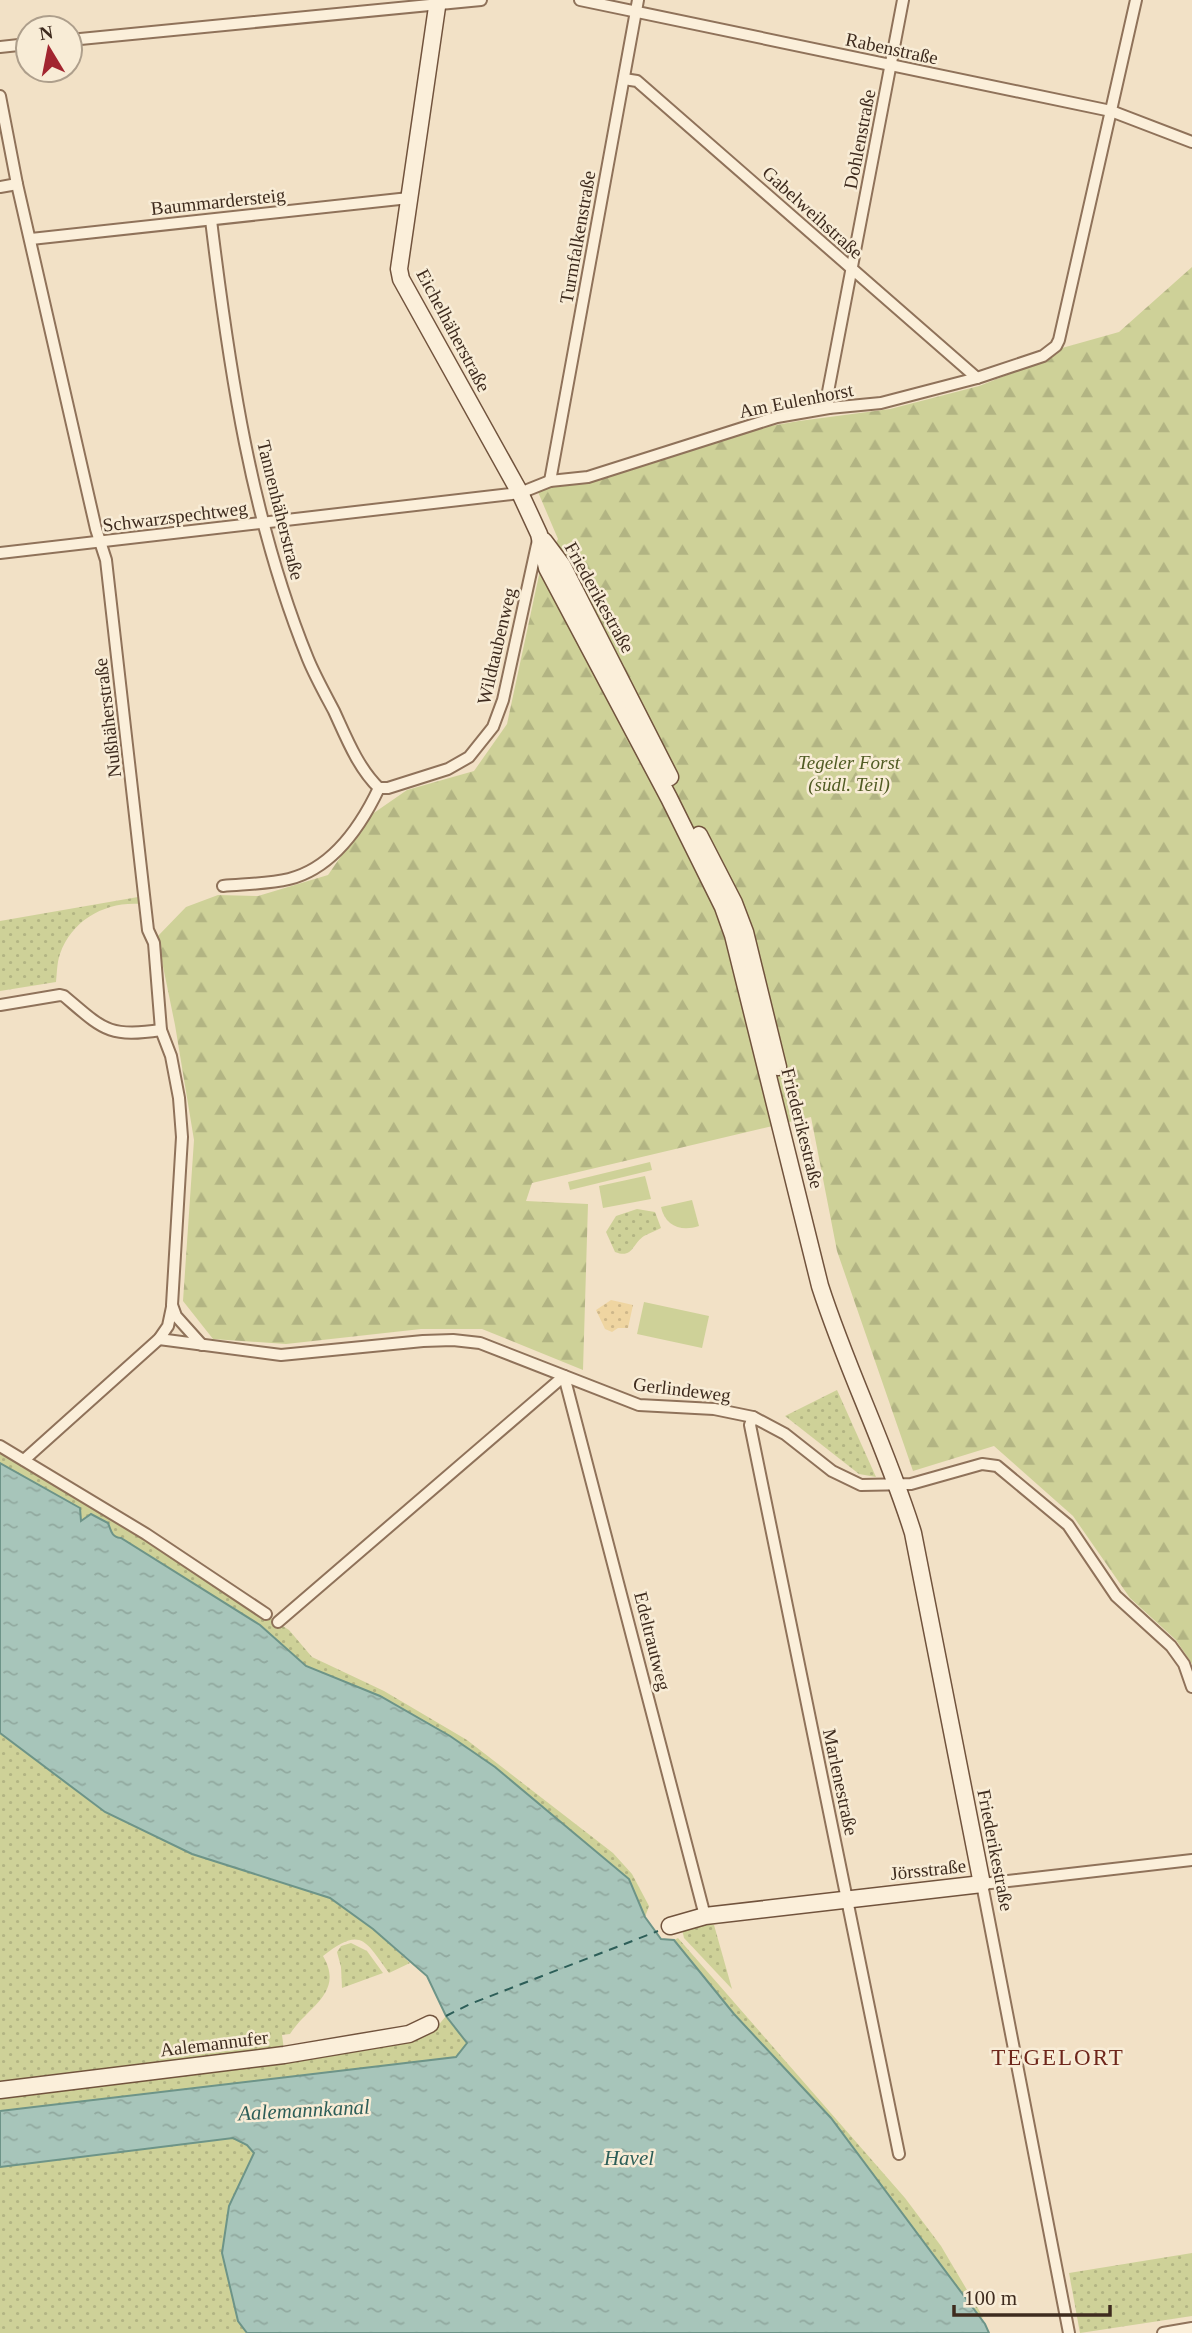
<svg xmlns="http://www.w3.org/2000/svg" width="1192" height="2333" font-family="'Times New Roman',serif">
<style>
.green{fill:url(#green-dots)}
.forest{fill:url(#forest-firs)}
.sand{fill:url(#sand-dots)}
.pitch{fill:#ced198}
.water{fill:url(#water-ripples);stroke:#6d9488;stroke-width:2}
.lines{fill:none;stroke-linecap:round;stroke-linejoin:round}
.ferry{stroke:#2d5e58;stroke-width:2;stroke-dasharray:9 7;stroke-linecap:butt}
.street-casing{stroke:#8f725a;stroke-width:14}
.secondary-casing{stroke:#71533d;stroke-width:19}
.street{stroke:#fbefda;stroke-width:10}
.secondary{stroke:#fbefda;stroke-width:16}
.labels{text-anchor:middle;stroke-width:5;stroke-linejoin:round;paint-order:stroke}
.street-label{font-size:19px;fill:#3e2b1e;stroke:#f8ecd6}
.park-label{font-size:19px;font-style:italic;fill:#515c24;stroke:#f8ecd6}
.water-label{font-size:21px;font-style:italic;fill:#2d5e58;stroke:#f8ecd6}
.quarter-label{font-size:23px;letter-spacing:2px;fill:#6e261b;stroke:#f8ecd6}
</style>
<defs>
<pattern id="green-dots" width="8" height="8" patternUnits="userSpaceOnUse" patternTransform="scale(1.75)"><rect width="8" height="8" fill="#ced198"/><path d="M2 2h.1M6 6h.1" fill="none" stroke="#b2b483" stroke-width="1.8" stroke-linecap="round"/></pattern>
<pattern id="forest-firs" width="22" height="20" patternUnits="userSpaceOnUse" patternTransform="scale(1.75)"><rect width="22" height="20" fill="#ced198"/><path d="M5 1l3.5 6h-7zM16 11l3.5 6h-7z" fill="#b2b483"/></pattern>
<pattern id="sand-dots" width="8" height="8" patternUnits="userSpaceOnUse" patternTransform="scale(1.75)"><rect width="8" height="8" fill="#efd5a1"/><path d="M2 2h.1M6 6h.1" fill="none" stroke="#ceb78a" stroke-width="1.8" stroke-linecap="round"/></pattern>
<pattern id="water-ripples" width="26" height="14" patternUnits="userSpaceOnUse" patternTransform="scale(1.75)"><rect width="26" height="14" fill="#a7c5ba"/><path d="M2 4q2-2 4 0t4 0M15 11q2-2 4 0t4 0" fill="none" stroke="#91a99f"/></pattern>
</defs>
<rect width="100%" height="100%" fill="#f2e1c6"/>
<g class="green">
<path d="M 138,897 L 139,904 C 105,902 72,920 60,954 C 57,962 57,973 56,982 L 0,991 L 0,921 Z"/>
<path d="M 637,1209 L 655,1212 L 661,1228 C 656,1231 649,1233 644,1236 C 632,1244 633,1259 615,1252 L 606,1232 L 616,1216 Z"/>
<polygon points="837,1390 876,1477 859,1474 785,1416"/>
<polygon points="0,1448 289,1630 312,1657 384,1691 467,1740 613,1853 632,1874 649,1906 645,1917 629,1879 495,1767 450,1736 380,1696 306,1666 260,1625 121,1538 116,1537 109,1531 109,1524 92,1514 81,1521 80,1508 0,1463"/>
<path d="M 0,1733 L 105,1812 L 192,1854 L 330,1898 L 373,1929 L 410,1963 L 389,1973 C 365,1940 361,1926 323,1956 C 345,1993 307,2007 290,2034 L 282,2035 L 284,2050 L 0,2086 Z"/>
<polygon points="707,1924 714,1925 732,1989 684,1938 682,1929"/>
<polygon points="678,1938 905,2198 941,2246 983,2317 980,2319 831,2118 734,2014 674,1940"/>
<polygon points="351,1943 367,1951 383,1973 342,1988 341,1967 337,1952 341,1946"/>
<polygon points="446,2016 467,2043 456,2057 0,2111 0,2090 273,2056 431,2034"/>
<polygon points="233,2138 247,2145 254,2152 229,2206 238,2321 247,2333 0,2333 0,2167"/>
<polygon points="1192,2253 1192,2316 1080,2333 1069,2273"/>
</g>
<polygon class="forest" points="1192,267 1192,1664 1176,1640 1130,1598 1073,1516 994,1446 913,1471 837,1251 811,1117 532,1183 526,1201 588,1204 583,1370 482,1329 421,1329 286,1344 213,1339 183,1301 194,1140 175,1025 157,937 186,907 218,895 258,896 328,875 368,817 407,790 474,771 507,724 539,575 558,539 538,492 552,487 588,481 742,431 799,421 890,409 979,386 1046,360 1057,354 1062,348 1119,332"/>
<polygon class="sand" points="611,1300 633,1305 628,1328 618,1328 612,1332 605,1329 596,1310"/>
<g class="pitch">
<polygon points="650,1162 652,1170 570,1190 568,1182"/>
<polygon points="645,1176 651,1199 603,1208 599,1186"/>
<path d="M 692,1200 L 699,1226 C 681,1232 665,1226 661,1207 Z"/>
<polygon points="644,1302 709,1316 702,1348 637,1334"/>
</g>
<path class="water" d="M 0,1463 L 80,1508 L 81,1521 L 91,1514 L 108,1523 C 111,1530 111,1537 121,1538 L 260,1625 L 306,1666 L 380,1696 L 450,1736 L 495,1767 L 629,1879 L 645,1917 L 661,1939 L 674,1940 L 734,2014 L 831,2118 L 985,2324 L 989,2333 L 247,2333 L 238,2321 L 222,2253 L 229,2206 L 254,2153 L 247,2145 L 233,2138 L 0,2167 L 0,2111 L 456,2057 L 467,2043 L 446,2016 L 427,1976 L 373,1929 L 330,1898 L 192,1854 L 105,1812 L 0,1733 Z"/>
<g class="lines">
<polyline class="ferry" points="446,2016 470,2004 658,1931"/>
<g class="street-casing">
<g id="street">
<polyline points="580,0 1111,111 1192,142"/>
<polyline points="70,40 481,0"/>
<polyline points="0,47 28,44"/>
<polyline points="624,79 637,81 977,378"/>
<polyline points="0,96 17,184 96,529 106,560 148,930 154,943 161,1030 171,1056 179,1098 182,1137 172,1305 176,1316 202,1345"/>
<polyline points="0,187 17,184"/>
<path d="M 211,220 C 229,368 251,519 308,659 C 315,676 325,694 334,711 C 346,737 358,768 379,788"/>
<polyline points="31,239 409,198"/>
<polyline points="829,408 827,397 903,0"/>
<polyline points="550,481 638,0"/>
<polyline points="0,553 520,493 550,481 588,477 777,417 829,408 881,403 977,378 1043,356 1056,346 1059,340 1136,0"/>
<polyline points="379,788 388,788 448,769 469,757 493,727 503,700 538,540"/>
<path d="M 223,886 C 245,884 268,884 289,879 C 333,868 361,826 379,788"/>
<path d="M 0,1005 L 60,995 L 64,996 C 103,1029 108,1038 161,1030"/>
<polyline points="159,1339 281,1355 423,1341 453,1340 480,1343 639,1405 714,1409 753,1417 785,1434 832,1471 861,1485 911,1484 982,1464 997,1466 1068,1525 1116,1596 1171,1646 1184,1664 1192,1687"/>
<polyline points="564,1376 705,1916"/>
<polyline points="753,1417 750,1425 899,2154"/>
<polyline points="0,1446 146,1534 266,1614"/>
<polyline points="24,1460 159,1339 168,1326 172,1307"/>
<polyline points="278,1622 564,1376"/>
<polyline points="1069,2333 982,1884 1192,1860"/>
<polyline points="1163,2333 1192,2328"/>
</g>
</g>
<g class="secondary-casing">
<g id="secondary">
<path d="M 438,0 L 399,269 L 401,279 L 520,493 L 539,534 L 547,568 L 669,798 L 723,907 L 733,935 L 820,1286 C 847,1370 887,1449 913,1533 L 982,1884 L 705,1916 L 670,1926"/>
<polyline points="544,541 562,565 670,777"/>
<polyline points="699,835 734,903 745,932 778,1067"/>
<polyline points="0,2090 284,2055 409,2034 430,2024"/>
</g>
</g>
<use href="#street" class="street"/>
<use href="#secondary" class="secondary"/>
</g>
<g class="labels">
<g class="street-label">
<text transform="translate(892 48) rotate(12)" y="7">Rabenstraße</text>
<text transform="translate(859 139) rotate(-79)" y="7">Dohlenstraße</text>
<text transform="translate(218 201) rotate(-6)" y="7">Baummardersteig</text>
<text transform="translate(813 212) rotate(42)" y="7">Gabelweihstraße</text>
<text transform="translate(577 237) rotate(-80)" y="7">Turmfalkenstraße</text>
<text transform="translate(454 330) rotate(62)" y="7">Eichelhäherstraße</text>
<text transform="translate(796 400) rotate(-11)" y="7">Am Eulenhorst</text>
<text transform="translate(281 510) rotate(76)" y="7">Tannenhäherstraße</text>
<text transform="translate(175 516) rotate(-7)" y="7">Schwarzspechtweg</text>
<text transform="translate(600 597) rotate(61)" y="7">Friederikestraße</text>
<text transform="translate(496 646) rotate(-77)" y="7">Wildtaubenweg</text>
<text transform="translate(107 718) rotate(-97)" y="7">Nußhäherstraße</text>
<text transform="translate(803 1128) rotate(76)" y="7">Friederikestraße</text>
<text transform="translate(682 1389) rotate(7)" y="7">Gerlindeweg</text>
<text transform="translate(653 1641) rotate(76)" y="7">Edeltrautweg</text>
<text transform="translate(841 1782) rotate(78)" y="7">Marlenestraße</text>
<text transform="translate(996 1850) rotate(79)" y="7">Friederikestraße</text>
<text transform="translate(928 1869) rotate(-6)" y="7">Jörsstraße</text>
<text transform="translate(214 2043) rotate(-7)" y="7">Aalemannufer</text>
</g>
<g class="park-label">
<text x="849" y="769">Tegeler Forst<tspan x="849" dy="22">(südl. Teil)</tspan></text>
</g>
<g class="water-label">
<text transform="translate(304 2110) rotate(-3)" y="7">Aalemannkanal</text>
<text x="629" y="2165">Havel</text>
</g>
<g class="quarter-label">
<text x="1058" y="2065">TEGELORT</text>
</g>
</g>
<g transform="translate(49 49) rotate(350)"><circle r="33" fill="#f8ecd6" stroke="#ae9f8c" stroke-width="2"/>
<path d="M0-5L12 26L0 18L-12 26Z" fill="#a2252f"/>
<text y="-10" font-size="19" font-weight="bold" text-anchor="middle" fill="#3e2b1e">N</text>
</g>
<path d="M954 2305v10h156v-10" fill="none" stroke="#3e2b1e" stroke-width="3.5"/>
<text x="964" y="2305" font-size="21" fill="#3e2b1e" stroke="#f8ecd6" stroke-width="5" paint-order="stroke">100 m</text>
</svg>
